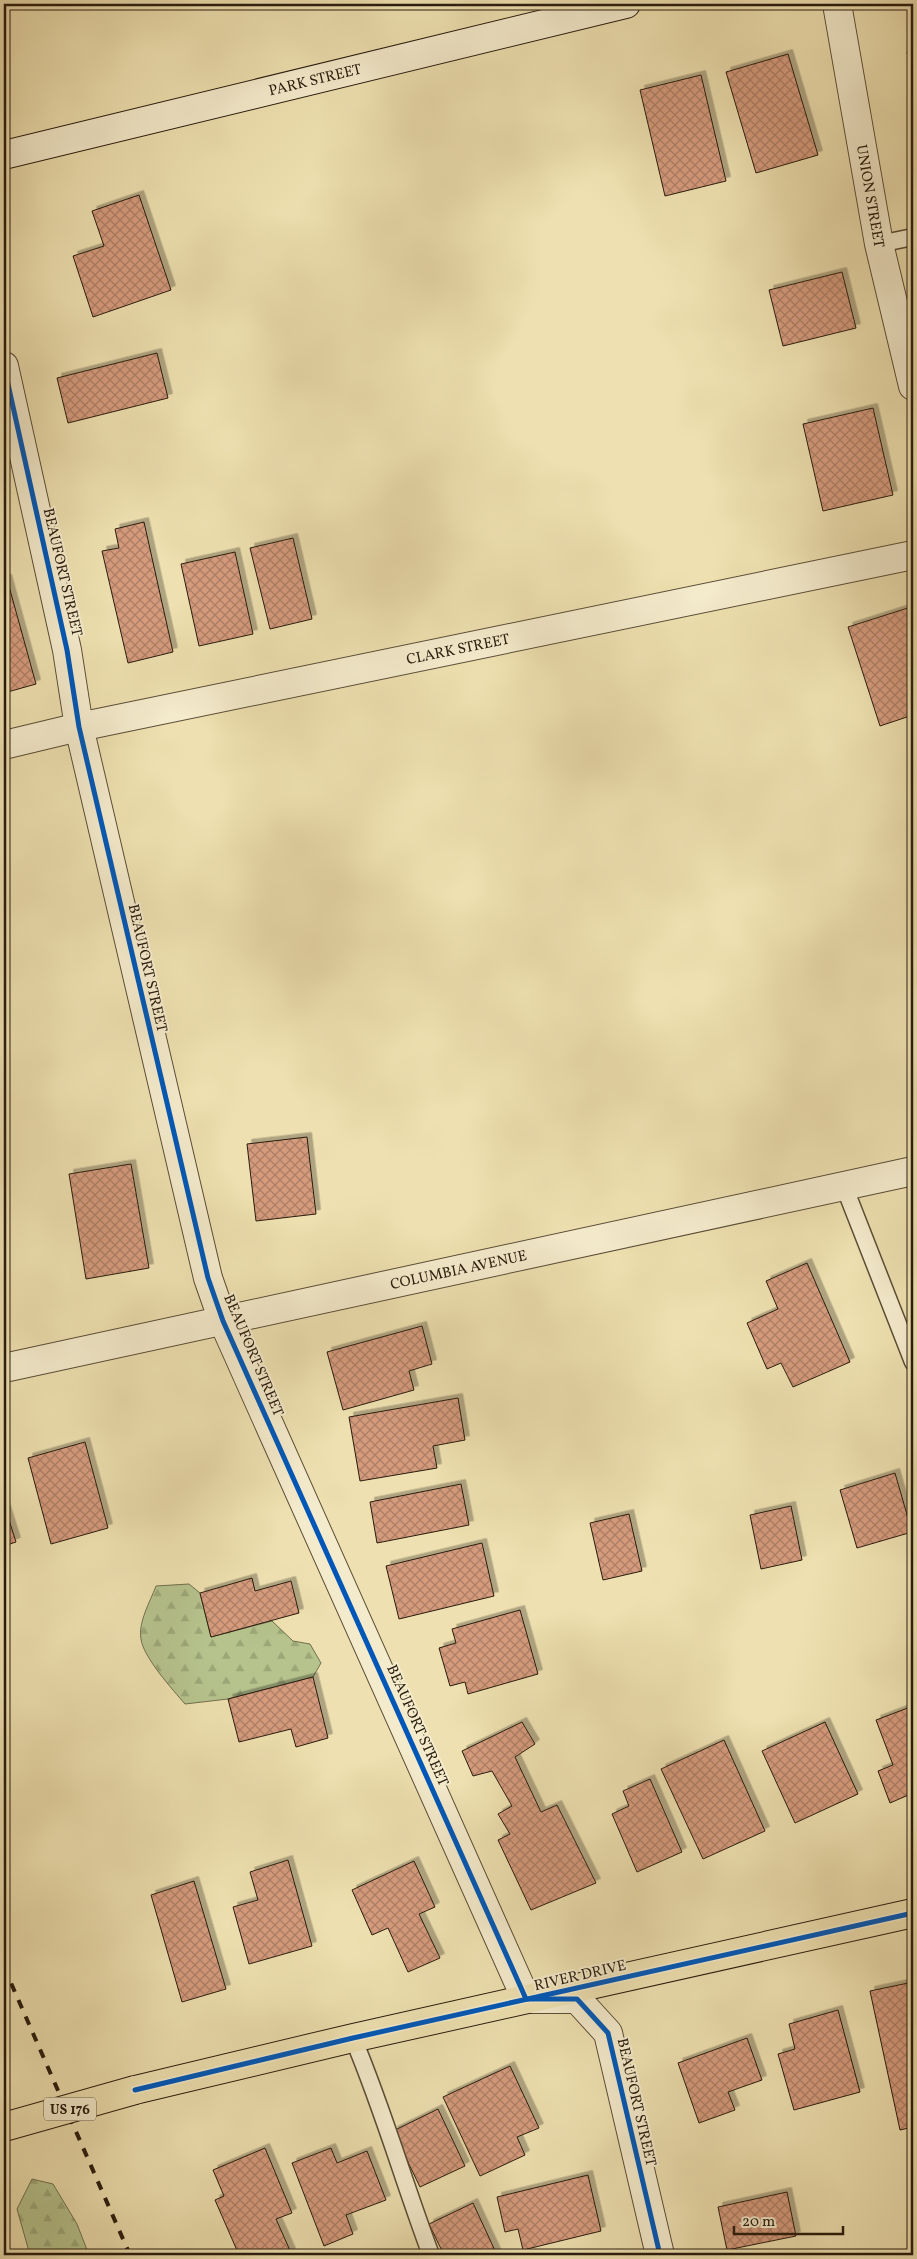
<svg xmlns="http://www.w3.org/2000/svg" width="917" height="2259" font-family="Vollkorn,serif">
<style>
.forest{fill:url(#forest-firs);stroke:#70704e}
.building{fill:url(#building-cross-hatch);stroke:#291c0e;filter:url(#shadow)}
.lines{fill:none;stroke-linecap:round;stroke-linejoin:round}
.lane-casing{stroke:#5a4d36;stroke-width:19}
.street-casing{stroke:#5a4d36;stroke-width:30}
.secondary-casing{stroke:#291c0e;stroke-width:30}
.primary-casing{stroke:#291c0e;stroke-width:30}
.lane{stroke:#f4ebcc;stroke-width:16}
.street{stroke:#f4ebcc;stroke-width:28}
.secondary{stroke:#f4ebcc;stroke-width:28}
.primary{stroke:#eee0b0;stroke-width:28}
.rail{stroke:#291c0e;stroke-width:4;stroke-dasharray:9 9;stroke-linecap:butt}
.primary-bridge-casing{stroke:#291c0e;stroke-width:30;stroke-linecap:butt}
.primary-bridge{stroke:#eee0b0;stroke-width:28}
.cycleway-casing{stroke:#f4ebcc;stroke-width:8}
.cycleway{stroke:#0057b8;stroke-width:5}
.labels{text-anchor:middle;stroke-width:4;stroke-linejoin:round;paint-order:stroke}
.shield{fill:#f4ebcc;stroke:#665a47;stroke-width:1}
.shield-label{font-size:14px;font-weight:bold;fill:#291c0e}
.street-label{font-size:15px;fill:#291c0e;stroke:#f4ebcc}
</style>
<defs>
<pattern id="forest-firs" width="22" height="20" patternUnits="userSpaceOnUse" patternTransform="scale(1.25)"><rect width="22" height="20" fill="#b6c38d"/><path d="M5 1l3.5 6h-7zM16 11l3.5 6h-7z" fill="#9ca778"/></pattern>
<pattern id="building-cross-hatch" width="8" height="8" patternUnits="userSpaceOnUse" patternTransform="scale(1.25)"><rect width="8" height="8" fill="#d59b7d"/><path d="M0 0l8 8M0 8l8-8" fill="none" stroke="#ad7e65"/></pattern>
<filter id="shadow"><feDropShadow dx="4.5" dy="-4.5" stdDeviation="0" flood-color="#0004"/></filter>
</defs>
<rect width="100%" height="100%" fill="#eee0b0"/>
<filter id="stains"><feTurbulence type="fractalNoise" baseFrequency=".004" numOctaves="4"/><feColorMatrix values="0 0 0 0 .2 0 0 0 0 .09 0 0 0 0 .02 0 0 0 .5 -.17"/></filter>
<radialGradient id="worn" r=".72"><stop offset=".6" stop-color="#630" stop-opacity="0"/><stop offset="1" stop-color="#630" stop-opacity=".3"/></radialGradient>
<g class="forest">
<path d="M 189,1584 L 200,1593 L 211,1637 L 272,1621 L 293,1641 L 310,1644 L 321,1663 L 313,1677 L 228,1699 L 185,1704 C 173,1690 143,1657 141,1639 C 138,1622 150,1602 156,1586 Z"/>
<polygon points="32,2179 53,2184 77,2224 89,2255 30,2255 17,2209"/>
</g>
<g class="building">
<polygon points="913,50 913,79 907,52"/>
<polygon points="788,54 818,155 756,173 726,72"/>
<polygon points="701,75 726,181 665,196 640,90"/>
<polygon points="139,195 171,290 93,317 73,256 104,246 92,211"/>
<polygon points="842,272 856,328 783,346 769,290"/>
<polygon points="157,353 168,398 68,423 57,378"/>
<polygon points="873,408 893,495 823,511 803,424"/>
<polygon points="144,522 173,652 128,663 102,551 119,548 115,529"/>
<polygon points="293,538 312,619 270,629 250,548"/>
<polygon points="235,552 253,634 199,646 181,564"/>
<polygon points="4,579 7,579 36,684 4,693"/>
<polygon points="911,607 913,614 913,715 880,726 848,627"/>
<polygon points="307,1137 316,1214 256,1221 247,1144"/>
<polygon points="131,1164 149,1268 86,1279 69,1174"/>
<polygon points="807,1263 850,1362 793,1387 781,1363 767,1369 747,1323 778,1309 766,1281"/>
<polygon points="422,1326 432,1364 409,1371 414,1390 343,1410 327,1352"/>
<polygon points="458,1398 465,1440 433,1446 437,1468 360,1481 349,1417"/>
<polygon points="85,1442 108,1528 51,1544 28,1458"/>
<polygon points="895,1473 912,1532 857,1548 840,1490"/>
<polygon points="461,1484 469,1525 377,1543 370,1502"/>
<polygon points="4,1504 16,1542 4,1546"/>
<polygon points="791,1506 802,1560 761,1569 750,1515"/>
<polygon points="629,1514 642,1571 603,1580 590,1523"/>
<polygon points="482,1543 494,1596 399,1619 386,1566"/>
<polygon points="252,1578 255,1591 291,1581 299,1613 211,1637 200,1593"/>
<polygon points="520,1610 538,1674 468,1694 465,1682 450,1686 439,1648 456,1643 452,1629"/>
<polygon points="313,1677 328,1738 296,1747 291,1729 239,1742 228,1699"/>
<polygon points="913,1706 913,1793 890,1803 878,1771 893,1765 876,1720"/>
<polygon points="522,1722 535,1744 515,1757 541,1812 557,1805 596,1883 531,1910 498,1840 510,1834 498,1814 512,1806 492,1771 473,1776 462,1751"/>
<polygon points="825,1722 858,1794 795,1823 762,1751"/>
<polygon points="724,1740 765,1831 703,1859 661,1769"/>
<polygon points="650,1779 682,1852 637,1872 612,1814 629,1806 623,1791"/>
<polygon points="288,1860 312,1946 249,1964 233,1907 258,1900 250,1872"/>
<polygon points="414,1861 435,1907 419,1914 440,1958 408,1972 388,1928 372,1935 352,1890"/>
<polygon points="194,1881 226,1989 182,2002 151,1895"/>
<polygon points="913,1982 913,2127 900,2130 870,1991"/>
<polygon points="838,2010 860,2092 794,2110 778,2054 795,2049 789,2024"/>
<polygon points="747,2038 762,2080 728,2092 735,2110 699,2123 678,2063"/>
<polygon points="510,2066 539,2128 517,2137 525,2155 480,2176 443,2097"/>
<polygon points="438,2109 465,2166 420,2187 393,2131"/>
<polygon points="265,2148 292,2213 276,2219 292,2255 239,2255 215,2200 224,2196 213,2170"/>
<polygon points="331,2148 337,2163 367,2151 386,2200 346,2215 353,2234 324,2246 292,2163"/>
<polygon points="588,2175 601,2231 523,2250 518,2229 505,2232 497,2197"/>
<polygon points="787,2192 796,2236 727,2250 718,2207"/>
<polygon points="473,2203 497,2255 444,2255 429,2224"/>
</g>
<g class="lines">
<g class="lane-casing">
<g id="lane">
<polyline points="879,244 913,237"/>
<polyline points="844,1186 913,1362"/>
<path d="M 353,2038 C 383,2109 404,2183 431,2255"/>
</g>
</g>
<g class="street-casing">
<g id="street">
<path id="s1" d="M 837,4 L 879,244 L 913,386"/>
<polyline points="4,366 67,650 79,727 208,1278 223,1321 526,1999 577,1999 608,2033 660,2255"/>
<path id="s2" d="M 4,745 L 79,727 L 913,555"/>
<path id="s3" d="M 4,1368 L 913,1171"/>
</g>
</g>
<g class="secondary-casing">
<g id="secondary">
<path id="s4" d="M 4,155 L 626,4"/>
</g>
</g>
<g class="primary-casing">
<polyline id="primary" points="135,2090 353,2038 913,1913"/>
</g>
<use href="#lane" class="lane"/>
<use href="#street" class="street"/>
<use href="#secondary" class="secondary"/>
<use href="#primary" class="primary"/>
<polyline class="rail" points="4,1967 130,2255"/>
<g class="primary-bridge-casing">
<polyline id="primary-bridge" points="4,2127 135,2090"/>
</g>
<use href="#primary-bridge" class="primary-bridge"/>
<g class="cycleway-casing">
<g id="cycleway">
<polyline points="4,366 67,650 79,727 208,1278 223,1321 526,1999 577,1999 608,2033 660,2255"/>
<polyline points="135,2090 353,2038 913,1913"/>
</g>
</g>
<use href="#cycleway" class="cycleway"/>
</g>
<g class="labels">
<rect class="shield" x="44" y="2097.5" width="52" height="23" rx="4"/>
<g class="shield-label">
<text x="70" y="2114">US 176</text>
</g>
<g class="street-label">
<text dy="5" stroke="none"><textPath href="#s4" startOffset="320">PARK STREET</textPath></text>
<text dy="5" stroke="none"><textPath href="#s1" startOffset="195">UNION STREET</textPath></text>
<text transform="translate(63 572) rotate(77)" y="5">BEAUFORT STREET</text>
<text dy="5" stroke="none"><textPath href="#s2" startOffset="464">CLARK STREET</textPath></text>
<text transform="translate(148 968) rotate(77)" y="5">BEAUFORT STREET</text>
<text dy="5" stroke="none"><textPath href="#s3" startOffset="465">COLUMBIA AVENUE</textPath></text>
<text transform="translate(254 1355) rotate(67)" y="5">BEAUFORT STREET</text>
<text transform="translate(418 1725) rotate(66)" y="5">BEAUFORT STREET</text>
<text transform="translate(580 1975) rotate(-13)" y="5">RIVER DRIVE</text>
<text transform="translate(637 2102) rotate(77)" y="5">BEAUFORT STREET</text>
</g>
</g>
<rect width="917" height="2259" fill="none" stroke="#eee0b0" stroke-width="20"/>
<rect x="5" y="5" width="907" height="2249" fill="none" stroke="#291c0e" stroke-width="2.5"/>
<rect x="10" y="10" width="897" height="2239" fill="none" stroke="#291c0e"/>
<path d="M734 2226v8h109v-8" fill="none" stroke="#291c0e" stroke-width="2.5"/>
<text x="742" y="2226" font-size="15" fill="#291c0e" stroke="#f4ebcc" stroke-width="4" paint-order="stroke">20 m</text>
<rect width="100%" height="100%" filter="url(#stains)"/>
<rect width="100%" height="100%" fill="url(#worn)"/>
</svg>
